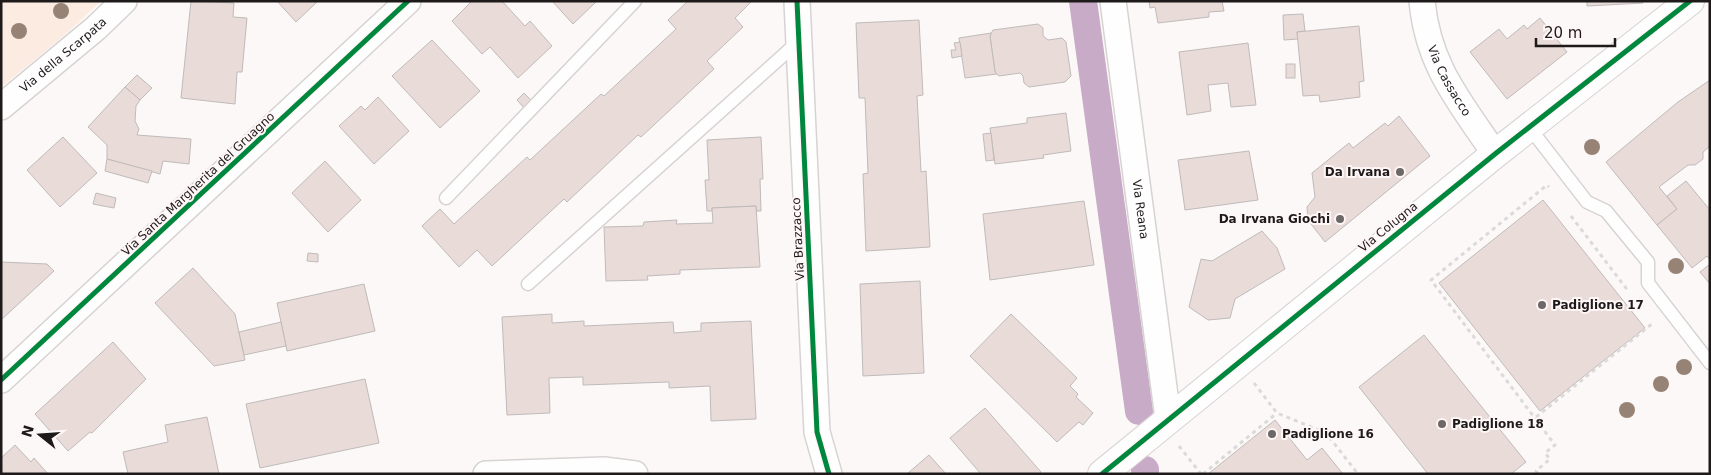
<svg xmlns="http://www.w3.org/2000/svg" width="1711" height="475" font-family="'DejaVu Sans',sans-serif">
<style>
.green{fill:#fbebe1}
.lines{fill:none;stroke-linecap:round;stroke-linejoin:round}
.canal{stroke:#c8abc6;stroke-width:28}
.building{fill:#e9dbd8;stroke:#bfbbba}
.service-casing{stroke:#d8d3d3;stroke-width:15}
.minor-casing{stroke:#d8d3d3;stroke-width:28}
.tertiary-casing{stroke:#d8d3d3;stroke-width:30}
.path{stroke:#dbd9d9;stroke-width:3;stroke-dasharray:4 4;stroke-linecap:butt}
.service{stroke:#fffefe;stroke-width:12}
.minor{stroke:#fffefe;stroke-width:25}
.tertiary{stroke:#fffefe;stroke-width:28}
.cycleway-casing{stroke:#fff6f7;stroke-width:8}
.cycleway{stroke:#00873e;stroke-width:5}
.tree{fill:#978375}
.poi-dot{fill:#6d6868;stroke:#fff6f7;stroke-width:2}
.labels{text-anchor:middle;stroke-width:4;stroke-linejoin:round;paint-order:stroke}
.street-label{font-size:12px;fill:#1f1a1a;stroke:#fff6f7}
.poi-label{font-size:12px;font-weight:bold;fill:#1f1a1a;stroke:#fff6f7;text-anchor:start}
</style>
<rect width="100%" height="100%" fill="#fdf8f8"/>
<polygon class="green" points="1,1 101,1 67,33 1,87"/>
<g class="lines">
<g class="canal">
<polyline points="1083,1 1139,411"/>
<polyline points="1145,474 1145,470"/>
</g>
</g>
<g class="building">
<polygon points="191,1 234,3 233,17 247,18 242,72 237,72 235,104 181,98"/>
<polygon points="277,1 318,1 296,22"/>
<polygon points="472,1 502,1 525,26 530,21 552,46 518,78 490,47 482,54 452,21"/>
<polygon points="552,1 597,1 573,24"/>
<polygon points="688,1 752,1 735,18 743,27 707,61 714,69 641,137 638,135 567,202 564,199 492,266 477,250 459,267 422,226 440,209 454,224 527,157 530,160 601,94 604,96 676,29 668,20"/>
<polygon points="1149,1 1222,1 1224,11 1209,12 1209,17 1158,23 1155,7 1150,8"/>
<polygon points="1587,1 1643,1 1643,3 1587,6"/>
<polygon points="1303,14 1305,31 1297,32 1298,39 1284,40 1283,15"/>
<polygon points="1540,18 1567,52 1507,99 1470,52 1499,29 1507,39 1524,25 1527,29"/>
<polygon points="919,20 923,95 917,96 921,172 926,171 930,247 866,251 863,174 868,173 865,98 859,98 856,23"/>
<polygon points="1038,24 1043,28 1043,36 1048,40 1062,38 1066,42 1071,76 1065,82 1029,87 1024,83 1023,76 1020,73 999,76 995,72 990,36 993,30"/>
<polygon points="1359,26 1364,81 1359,82 1360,97 1320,102 1319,95 1303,96 1297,32"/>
<polygon points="991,33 990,36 995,72 997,74 965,78 959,38"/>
<polygon points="432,40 480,91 440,128 392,76"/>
<polygon points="960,42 962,56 952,58 951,50 956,50 954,43"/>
<polygon points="1248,43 1256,105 1231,107 1228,83 1208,85 1211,111 1187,115 1179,52"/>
<rect x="1286" y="64" width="9" height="14"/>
<polygon points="137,75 152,88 140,100 125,87"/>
<polygon points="1710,80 1710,146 1703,152 1703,159 1695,165 1688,165 1659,187 1677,209 1657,225 1606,162 1678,102"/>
<polygon points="125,87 140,100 136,106 135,121 139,129 137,135 191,139 189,164 163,161 160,174 107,159 107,145 88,127"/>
<polygon points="524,93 532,101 525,109 517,100"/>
<polygon points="378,97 409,131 374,164 339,126 361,106 365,110"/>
<polygon points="1066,113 1071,151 1043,155 1044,158 995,164 990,128 1027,123 1027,118"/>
<polygon points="1399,116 1430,156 1325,242 1308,220 1307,207 1315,197 1312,173 1349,143 1353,148 1385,123 1388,126"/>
<polygon points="991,133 994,160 986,161 983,134"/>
<polygon points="63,137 97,173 60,207 27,170"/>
<polygon points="761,137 763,179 760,179 761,211 757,211 756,206 712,208 712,211 707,211 705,180 709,180 707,140"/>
<polygon points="1249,151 1258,200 1185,210 1178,160"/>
<polygon points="107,159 152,171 148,183 105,171"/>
<polygon points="325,161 361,200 328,232 292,193"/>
<polygon points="1686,181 1710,210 1710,260 1707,256 1692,268 1657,225 1677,209 1667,196"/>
<polygon points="96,193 116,198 114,208 93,204"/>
<polygon points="1543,200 1645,328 1540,411 1439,283"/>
<polygon points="1084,201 1094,265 990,280 983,214"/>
<polygon points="756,206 760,267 680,270 680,274 647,276 648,280 606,281 604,227 643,226 644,222 677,220 676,224 713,223 712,208"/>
<polygon points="1262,231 1277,248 1285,269 1235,299 1230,318 1208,320 1189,307 1201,259 1212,261"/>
<polygon points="308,253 318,254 318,262 307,261"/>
<polygon points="1,262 47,264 54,271 1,320"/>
<polygon points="1710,264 1710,284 1700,272"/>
<polygon points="193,268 235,314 245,360 214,366 155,303"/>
<polygon points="920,281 924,373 863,376 860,284"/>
<polygon points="364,284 375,331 287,351 277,303"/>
<polygon points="552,314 552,323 584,321 584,326 673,322 674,333 701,331 701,323 751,321 756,419 711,421 710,386 669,388 669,382 583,385 583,377 549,378 550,413 507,415 502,317"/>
<polygon points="1011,314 1077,378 1070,386 1078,394 1076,397 1093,413 1083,425 1079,422 1057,442 970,356"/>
<polygon points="281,322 286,346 244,355 239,332"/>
<polygon points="1424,335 1526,462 1511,474 1428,474 1359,387"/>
<polygon points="113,342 146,379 92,433 90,432 68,451 35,414"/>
<polygon points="365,379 379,443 260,468 246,404"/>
<polygon points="985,408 1041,472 1039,474 981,474 950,438"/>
<polygon points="207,417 219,474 128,474 123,452 168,442 165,425"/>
<polygon points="1275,420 1307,460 1322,448 1343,474 1208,474"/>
<polygon points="15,445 31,462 34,458 48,474 1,474 1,458"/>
<polygon points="929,455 946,474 907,474"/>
</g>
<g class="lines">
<g class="service-casing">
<g id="service">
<polyline points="1529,127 1587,202 1606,211 1648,262 1648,283 1710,363"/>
<polyline points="446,198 635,1"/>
<polyline points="528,284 798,42"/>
</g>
</g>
<g class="minor-casing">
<g id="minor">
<polyline points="797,1 817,432 829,474"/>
<path id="s1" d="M 1113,1 L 1168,418"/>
<path id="s2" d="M 1422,1 C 1428,66 1460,102 1495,154"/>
<path id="s3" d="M 1,107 L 96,28 L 124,1"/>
<polyline points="1,380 408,1"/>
<polyline points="486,474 604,470 635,474"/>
</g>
</g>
<g class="tertiary-casing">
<polyline id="tertiary" points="1102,474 1495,154 1690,1"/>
</g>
<g class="path">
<polyline points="1571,216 1629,292"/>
<polyline points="1254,383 1277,413 1326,433 1358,474"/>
<polyline points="1536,417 1653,323"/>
<polyline points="1179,446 1201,474"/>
<polyline points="1203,474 1277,413"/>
<polyline points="1538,474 1536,471 1550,459 1545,453 1555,445 1431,280 1547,185 1549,187"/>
</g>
<use href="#service" class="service"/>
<use href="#minor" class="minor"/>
<use href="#tertiary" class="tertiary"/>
<g class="cycleway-casing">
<g id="cycleway">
<polyline points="797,1 817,432 829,474"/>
<polyline points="1,380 408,1"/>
<polyline points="1102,474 1495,154 1690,1"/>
</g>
</g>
<use href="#cycleway" class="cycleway"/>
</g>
<g class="tree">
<circle cx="61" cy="11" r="8"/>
<circle cx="19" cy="31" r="8"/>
<circle cx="1592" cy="147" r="8"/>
<circle cx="1676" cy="266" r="8"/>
<circle cx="1684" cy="367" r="8"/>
<circle cx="1661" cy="384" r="8"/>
<circle cx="1627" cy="410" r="8"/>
</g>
<g class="poi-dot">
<circle cx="1400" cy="172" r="5"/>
<circle cx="1340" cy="219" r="5"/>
<circle cx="1542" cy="305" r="5"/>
<circle cx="1442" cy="424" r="5"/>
<circle cx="1272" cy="434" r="5"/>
</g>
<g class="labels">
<g class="street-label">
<text dy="4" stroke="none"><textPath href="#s3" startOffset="81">Via della Scarpata</textPath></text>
<text dy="4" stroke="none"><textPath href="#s2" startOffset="85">Via Cassacco</textPath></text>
<text transform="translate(198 184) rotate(-43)" y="4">Via Santa Margherita del Gruagno</text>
<text dy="4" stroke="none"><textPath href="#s1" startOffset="210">Via Reana</textPath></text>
<text transform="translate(1388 227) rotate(-39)" y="4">Via Colugna</text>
<text transform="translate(798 239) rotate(-93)" y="4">Via Brazzacco</text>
</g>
<g class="poi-label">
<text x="1390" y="176" text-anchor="end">Da Irvana</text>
<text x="1330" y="223" text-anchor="end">Da Irvana Giochi</text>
<text x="1552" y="309">Padiglione 17</text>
<text x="1452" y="428">Padiglione 18</text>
<text x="1282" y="438">Padiglione 16</text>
</g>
</g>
<rect width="1711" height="475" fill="none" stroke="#1f1a1a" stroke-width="5"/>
<g transform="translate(40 435) rotate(287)" stroke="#fff6f7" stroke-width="4" paint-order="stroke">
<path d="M0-4L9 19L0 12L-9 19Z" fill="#1f1a1a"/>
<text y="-8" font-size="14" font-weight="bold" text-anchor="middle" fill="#1f1a1a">N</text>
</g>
<path d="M1536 38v8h79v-8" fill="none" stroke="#1f1a1a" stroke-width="2.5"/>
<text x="1544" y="38" font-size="15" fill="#1f1a1a" stroke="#fff6f7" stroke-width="4" paint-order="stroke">20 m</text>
</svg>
